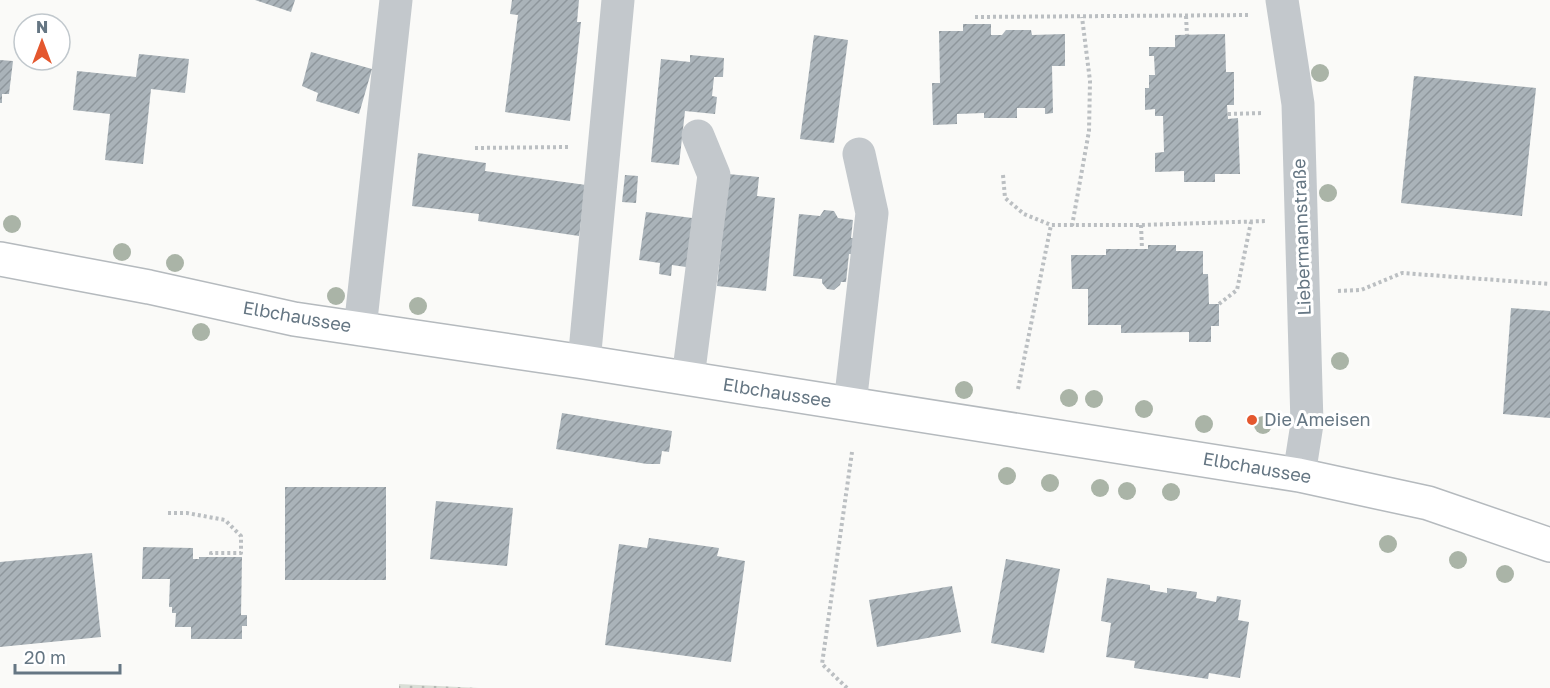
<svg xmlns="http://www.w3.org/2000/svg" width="1550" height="688" font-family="'Golos Text',sans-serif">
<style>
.grass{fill:url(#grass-dots)}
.building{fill:url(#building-hatch)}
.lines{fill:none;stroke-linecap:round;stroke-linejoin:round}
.major-casing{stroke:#b5babe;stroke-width:36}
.path{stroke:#bbbfc2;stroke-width:4;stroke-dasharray:3 3;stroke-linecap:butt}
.minor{stroke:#c3c8cc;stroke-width:33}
.major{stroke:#fff;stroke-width:33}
.tree{fill:#aab4a7}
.poi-dot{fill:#e4572e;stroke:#fff;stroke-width:2}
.labels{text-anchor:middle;stroke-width:6;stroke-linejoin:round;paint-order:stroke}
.street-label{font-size:18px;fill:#657683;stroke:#fff}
.poi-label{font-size:18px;fill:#657683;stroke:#fff;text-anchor:start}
</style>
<defs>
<pattern id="grass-dots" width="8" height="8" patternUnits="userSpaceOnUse" patternTransform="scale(1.5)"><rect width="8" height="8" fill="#dadfd7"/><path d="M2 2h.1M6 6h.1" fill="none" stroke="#b4b9b4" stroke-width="1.8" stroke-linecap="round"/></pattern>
<pattern id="building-hatch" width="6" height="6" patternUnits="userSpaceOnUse" patternTransform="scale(1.5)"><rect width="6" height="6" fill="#aab3b9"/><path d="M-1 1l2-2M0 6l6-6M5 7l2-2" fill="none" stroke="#8e969c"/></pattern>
</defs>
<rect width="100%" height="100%" fill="#fafaf8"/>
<polygon class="grass" points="399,684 479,688 399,688"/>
<g class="building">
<polygon points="255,0 295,0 291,12"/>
<polygon points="512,0 579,0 577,22 581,22 570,121 505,112 518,15 510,14"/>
<polygon points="963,24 991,24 991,35 1002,35 1006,30 1031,30 1032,35 1065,34 1065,66 1052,66 1053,113 1045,114 1045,108 1017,108 1017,118 984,118 984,113 957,114 957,124 933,125 932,83 940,83 939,31 963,31"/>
<polygon points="1225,34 1226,72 1234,72 1234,105 1227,105 1228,119 1238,118 1240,174 1215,174 1215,182 1184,182 1184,171 1155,172 1155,153 1164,152 1163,116 1155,116 1155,109 1145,110 1145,88 1149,88 1149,75 1155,75 1154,56 1149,56 1149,47 1175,47 1175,35"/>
<polygon points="814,35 848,40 834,143 800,139"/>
<polygon points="311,52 372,69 359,114 316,101 318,93 302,86"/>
<polygon points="139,54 189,59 185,93 151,89 143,164 105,160 110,114 73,110 77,71 136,77"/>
<polygon points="690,55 724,58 723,77 714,77 712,96 717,97 715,114 685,111 679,165 651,162 661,59 690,62"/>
<polygon points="0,60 13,61 9,94 2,94 2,103 0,103"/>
<polygon points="1414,76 1536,88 1522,216 1401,203"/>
<polygon points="418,153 486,163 485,171 586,185 579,236 478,221 479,214 412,206"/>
<polygon points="728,174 759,177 757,196 775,198 766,291 717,286"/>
<polygon points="625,175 638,176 636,203 622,202"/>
<polygon points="824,210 834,211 838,218 853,220 851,238 854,238 852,254 849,254 846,282 841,282 840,285 834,290 827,289 822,283 822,279 793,276 799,214 820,216"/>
<polygon points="646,212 700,219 693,268 672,265 671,276 659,274 660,263 639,260"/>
<polygon points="1148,245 1176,245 1176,251 1203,251 1203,274 1208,274 1209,304 1219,304 1219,326 1211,326 1211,342 1189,342 1189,332 1121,333 1121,325 1088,325 1088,289 1072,289 1071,255 1106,255 1106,249 1148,249"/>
<polygon points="1511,308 1550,311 1550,418 1503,414"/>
<polygon points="562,413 672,431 669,452 662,451 660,464 647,464 556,449"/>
<rect x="285" y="487" width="101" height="93"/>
<polygon points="436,501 513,508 507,566 430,559"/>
<polygon points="649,538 719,548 717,556 745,561 731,662 605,645 619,544 647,548"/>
<polygon points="143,547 193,548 193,559 199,559 199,557 242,557 241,615 247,615 247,626 242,626 242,639 191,639 191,627 175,627 176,613 172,613 172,607 169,607 170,579 142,579"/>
<polygon points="92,553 101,637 0,647 0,562"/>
<polygon points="1006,559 1060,569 1044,653 991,643"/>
<polygon points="1107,578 1150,585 1150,590 1167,593 1167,588 1197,592 1196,598 1216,602 1217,596 1241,600 1238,620 1249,622 1240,678 1209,673 1208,679 1134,668 1135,661 1106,657 1111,623 1101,621"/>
<polygon points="952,586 961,632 877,647 869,600"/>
</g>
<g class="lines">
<g class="major-casing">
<polyline id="major" points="0,259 149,287 294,319 584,362 1299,475 1428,503 1550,545"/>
</g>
<g class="path">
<polyline points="1186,16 1187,35"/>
<polyline points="975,17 1251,15"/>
<polyline points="1228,114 1264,113"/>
<polyline points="475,148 570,147"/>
<polyline points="1003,175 1005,198 1024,214 1051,225 1141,225 1267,221"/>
<polyline points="1141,225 1142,249"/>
<polyline points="1072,226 1089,131 1090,81 1082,17"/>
<polyline points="1338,291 1361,290 1402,273 1550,284"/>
<polyline points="1219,304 1237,290 1251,222"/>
<polyline points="1018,389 1051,225"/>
<polyline points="168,513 187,513 225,520 241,536 241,553 211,553 211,557"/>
<polyline points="847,688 822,664 852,452"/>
</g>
<g class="minor">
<polyline points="1282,0 1298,104 1307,424 1299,475"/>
<polyline points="360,329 396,0"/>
<polyline points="584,362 618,0"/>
<polyline points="688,378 714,175 698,136"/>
<polyline points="850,404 872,213 859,154"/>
</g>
<use href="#major" class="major"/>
</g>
<g class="tree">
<circle cx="1320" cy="73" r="9"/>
<circle cx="1328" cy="193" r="9"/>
<circle cx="12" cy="224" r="9"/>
<circle cx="122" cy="252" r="9"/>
<circle cx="175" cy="263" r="9"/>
<circle cx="336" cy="296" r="9"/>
<circle cx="418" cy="306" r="9"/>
<circle cx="201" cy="332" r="9"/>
<circle cx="1340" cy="361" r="9"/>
<circle cx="964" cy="390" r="9"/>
<circle cx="1069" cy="398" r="9"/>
<circle cx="1094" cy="399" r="9"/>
<circle cx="1144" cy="409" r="9"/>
<circle cx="1204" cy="424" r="9"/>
<circle cx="1263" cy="425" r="9"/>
<circle cx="1007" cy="476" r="9"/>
<circle cx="1050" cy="483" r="9"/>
<circle cx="1100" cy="488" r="9"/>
<circle cx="1127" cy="491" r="9"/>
<circle cx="1171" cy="492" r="9"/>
<circle cx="1388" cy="544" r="9"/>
<circle cx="1458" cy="560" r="9"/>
<circle cx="1505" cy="574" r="9"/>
</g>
<circle class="poi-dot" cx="1252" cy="420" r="6"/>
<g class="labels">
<g class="street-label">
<text transform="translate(1302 237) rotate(-92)" y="6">Liebermannstraße</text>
<text transform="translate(297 317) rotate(10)" y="6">Elbchaussee</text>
<text transform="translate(777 393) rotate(9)" y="6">Elbchaussee</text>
<text transform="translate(1257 468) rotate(10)" y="6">Elbchaussee</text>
</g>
<g class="poi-label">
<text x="1264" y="426">Die Ameisen</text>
</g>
</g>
<g transform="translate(42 42)"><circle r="28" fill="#ffffff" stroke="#c1c8cd" stroke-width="1.5"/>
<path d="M0-4.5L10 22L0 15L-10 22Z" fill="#e4572e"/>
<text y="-9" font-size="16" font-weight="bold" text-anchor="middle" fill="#657683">N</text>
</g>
<path d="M15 664v9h105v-9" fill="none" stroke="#657683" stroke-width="3"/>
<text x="24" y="664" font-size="18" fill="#657683" stroke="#ffffff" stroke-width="4.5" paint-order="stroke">20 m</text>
</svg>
